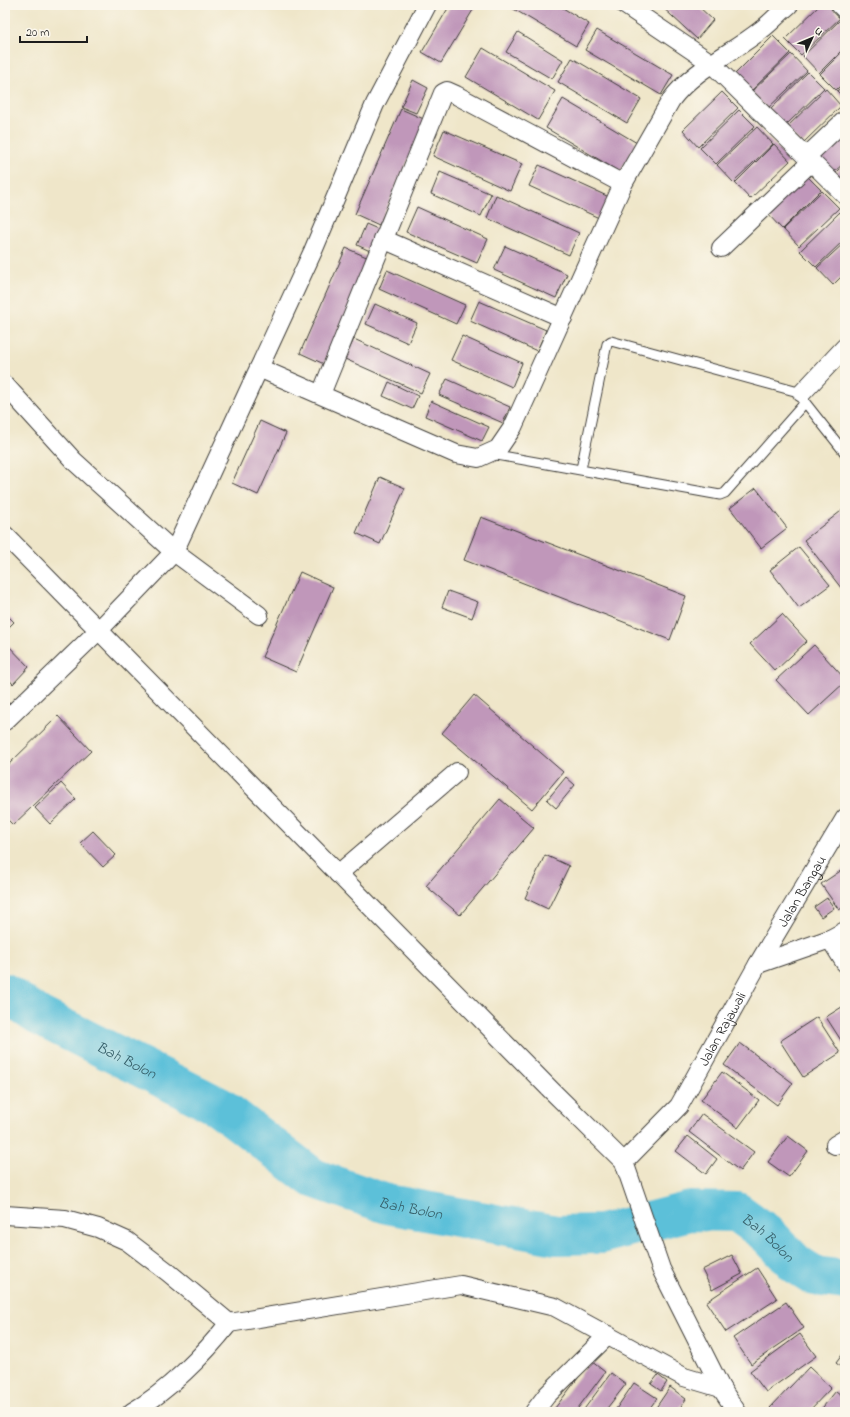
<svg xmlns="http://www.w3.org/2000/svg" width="850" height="1417" font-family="'Indie Flower',sans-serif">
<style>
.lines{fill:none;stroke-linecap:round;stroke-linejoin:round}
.river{stroke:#5bc0d9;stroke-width:40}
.building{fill:#c097ba}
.service-casing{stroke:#3c3a36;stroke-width:11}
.minor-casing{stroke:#3c3a36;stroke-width:20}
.service{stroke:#fff;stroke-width:9}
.minor{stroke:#fff;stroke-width:18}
.labels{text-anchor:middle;stroke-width:3;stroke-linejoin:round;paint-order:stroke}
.street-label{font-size:14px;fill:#1c1c1c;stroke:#fbf7ec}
.water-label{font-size:15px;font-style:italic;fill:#355e68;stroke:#fbf7ec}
</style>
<rect width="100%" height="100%" fill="#fbf7ec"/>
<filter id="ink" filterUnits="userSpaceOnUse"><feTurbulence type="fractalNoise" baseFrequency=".025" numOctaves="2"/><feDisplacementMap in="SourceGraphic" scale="8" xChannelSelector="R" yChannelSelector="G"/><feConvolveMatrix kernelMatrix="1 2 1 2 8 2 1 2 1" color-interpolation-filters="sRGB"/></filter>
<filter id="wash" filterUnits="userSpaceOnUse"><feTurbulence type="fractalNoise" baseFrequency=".012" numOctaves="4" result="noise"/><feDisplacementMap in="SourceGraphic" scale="16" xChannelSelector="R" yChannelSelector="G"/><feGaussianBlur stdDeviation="0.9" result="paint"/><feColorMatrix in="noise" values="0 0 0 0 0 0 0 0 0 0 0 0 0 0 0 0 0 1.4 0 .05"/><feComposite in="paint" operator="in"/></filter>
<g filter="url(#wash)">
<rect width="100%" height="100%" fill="#efe6c9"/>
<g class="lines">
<path class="river" id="s1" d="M 5,993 L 39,1016 L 220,1107 L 313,1178 L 387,1204 L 556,1235 L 601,1234 L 690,1211 L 737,1212 L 766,1233 L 796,1264 L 815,1276 L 845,1280"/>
</g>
<g id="blocks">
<g class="building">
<polygon points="450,5 476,5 441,63 422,52"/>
<polygon points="507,5 558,5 589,24 576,46"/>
<polygon points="660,5 697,5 713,20 697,39"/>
<polygon points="820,5 830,5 841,17 801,55 785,39"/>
<polygon points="842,18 845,20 845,47 819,73 803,56"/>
<polygon points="597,30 673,75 661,95 585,50"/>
<polygon points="518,32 563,60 552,79 506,52"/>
<polygon points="773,36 790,53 750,92 734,75"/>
<polygon points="483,48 555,91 538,120 466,77"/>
<polygon points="845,49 845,81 836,90 820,74"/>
<polygon points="791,54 807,71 767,109 751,92"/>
<polygon points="572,58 641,99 627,123 558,82"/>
<polygon points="808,72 824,88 785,126 769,110"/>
<polygon points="413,80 428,88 416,113 401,107"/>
<polygon points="845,84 845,99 837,91"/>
<polygon points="826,89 841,106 802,144 786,128"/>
<polygon points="722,92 738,108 698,147 683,130"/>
<polygon points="563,99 637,143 620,172 546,128"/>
<polygon points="401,109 426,120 379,225 355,214"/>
<polygon points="739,110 755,126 716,164 700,148"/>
<polygon points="757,127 773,144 733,182 717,165"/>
<polygon points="444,130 522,164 510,191 433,156"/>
<polygon points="845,130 845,162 833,173 817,157"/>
<polygon points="774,144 790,161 750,199 735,183"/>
<polygon points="845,164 845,185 835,174"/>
<polygon points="539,165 609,197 599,218 529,186"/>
<polygon points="440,172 491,194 481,216 431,194"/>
<polygon points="805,174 821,190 782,229 766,212"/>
<polygon points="822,191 839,208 799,246 783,229"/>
<polygon points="496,195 579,233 569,255 487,218"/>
<polygon points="417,207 488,239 477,263 406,232"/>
<polygon points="840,212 845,218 845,239 816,267 800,251"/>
<polygon points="366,224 380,230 370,251 357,245"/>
<polygon points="845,242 845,273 833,285 817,268"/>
<polygon points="505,246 567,274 556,298 494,270"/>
<polygon points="346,248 371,259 324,364 300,353"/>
<polygon points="387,270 465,305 456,324 379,289"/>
<polygon points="479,301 546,330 537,351 470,321"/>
<polygon points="375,304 417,323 408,343 366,324"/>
<polygon points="462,336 522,363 512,387 451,360"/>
<polygon points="354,339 430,374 421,393 345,359"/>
<polygon points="447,379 510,407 503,423 439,395"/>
<polygon points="389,382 418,396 412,409 383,396"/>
<polygon points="431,401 489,427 482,441 425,416"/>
<polygon points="260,421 286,433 258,495 232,483"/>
<polygon points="380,477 405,488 380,544 356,533"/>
<polygon points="756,488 787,528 761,548 730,508"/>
<polygon points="845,508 845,593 804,540"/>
<polygon points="481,517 686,596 670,640 464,560"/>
<polygon points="799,547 830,585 799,608 770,570"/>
<polygon points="300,572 333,587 296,672 262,657"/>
<polygon points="448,591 478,602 472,618 442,607"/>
<polygon points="5,613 14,622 5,631"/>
<polygon points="782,614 807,641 775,671 750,644"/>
<polygon points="5,642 29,667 13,684 5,675"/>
<polygon points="814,645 845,679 845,682 809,715 776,680"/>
<polygon points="474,695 563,772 532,809 442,733"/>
<polygon points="58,716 91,751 13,825 5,817 5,768"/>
<polygon points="566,777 575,785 556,808 547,800"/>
<polygon points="61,783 76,799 50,824 35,808"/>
<polygon points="500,799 534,828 460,915 426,886"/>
<polygon points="93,831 116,855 103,867 80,843"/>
<polygon points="545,855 569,866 548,909 525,898"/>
<polygon points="845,868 845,906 839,910 821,884"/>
<polygon points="827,898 834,908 821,917 814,907"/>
<polygon points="845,1005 845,1044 844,1045 826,1017"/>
<polygon points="817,1017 840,1053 803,1077 780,1041"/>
<polygon points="740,1043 793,1083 777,1105 724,1065"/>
<polygon points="722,1072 759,1100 738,1128 701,1100"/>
<polygon points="702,1114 754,1152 740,1171 689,1132"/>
<polygon points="688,1136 717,1159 706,1174 676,1151"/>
<polygon points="788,1136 808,1151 789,1177 768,1162"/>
<polygon points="732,1255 742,1274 712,1290 702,1270"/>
<polygon points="757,1268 777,1299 726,1332 706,1302"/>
<polygon points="786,1302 804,1328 751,1364 733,1338"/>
<polygon points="800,1334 816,1356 766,1392 750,1371"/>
<polygon points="845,1351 845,1370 836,1363"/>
<polygon points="591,1361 605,1372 575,1412 561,1412 555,1408"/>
<polygon points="809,1367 831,1388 808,1412 774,1412 770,1408"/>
<polygon points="611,1373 626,1384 604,1412 582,1412"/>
<polygon points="658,1375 667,1382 661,1391 651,1384"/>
<polygon points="634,1383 657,1398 647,1412 614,1412"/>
<polygon points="670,1387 686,1399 677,1412 653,1412"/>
<polygon points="836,1391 845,1398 845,1412 819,1412"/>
</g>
</g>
</g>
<g filter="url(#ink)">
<use href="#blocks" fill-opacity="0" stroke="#3c3a36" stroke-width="1"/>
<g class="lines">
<g class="service-casing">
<g id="service">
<polyline points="804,401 845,453"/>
<polyline points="491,454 720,495 725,493 802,406 804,401 802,393 611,341 607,344 581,469"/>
</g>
</g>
<g class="minor-casing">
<g id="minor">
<polyline points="625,5 711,63 845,195"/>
<polyline points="840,5 845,10"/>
<polyline points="806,157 845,120"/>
<polyline points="383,239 563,318"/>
<polyline points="721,248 811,162"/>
<path d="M 259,368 L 456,454 L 478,458 L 498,449 L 513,427 L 623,184 L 671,100 C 694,69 731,54 761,30 C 771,23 779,13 789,5"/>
<polyline points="5,385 74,461 174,552 259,615"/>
<polyline points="802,393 845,347"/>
<polyline points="321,394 443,93 447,91 456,95 623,184"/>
<polyline points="5,535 551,1090 624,1162 661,1269 721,1388 737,1412"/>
<polyline points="5,721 99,630 174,552 313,251 375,104 427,5"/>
<polyline points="338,874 457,772"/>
<polyline points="830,939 845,963"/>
<path id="s2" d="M 758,964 L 845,818"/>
<polyline points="835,1145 845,1139"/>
<path id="s3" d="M 624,1162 L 679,1106 L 758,964 L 830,939 L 845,931"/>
<polyline points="5,1215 65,1219 98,1228 127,1241 169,1273 229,1323 461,1285 555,1307 684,1377 721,1388"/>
<path d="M 132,1412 C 167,1392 204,1355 229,1323"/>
<polyline points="534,1412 547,1395 608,1335"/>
</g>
</g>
<use href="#service" class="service"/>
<use href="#minor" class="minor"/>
</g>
</g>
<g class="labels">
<g class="street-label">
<text dy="5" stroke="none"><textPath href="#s2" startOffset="85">Jalan Bangau</textPath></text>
<text dy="5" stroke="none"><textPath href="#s3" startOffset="167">Jalan Rajawali</textPath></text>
</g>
<g class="water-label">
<text dy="5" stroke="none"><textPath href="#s1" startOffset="139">Bah Bolon</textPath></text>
<text dy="5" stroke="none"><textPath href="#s1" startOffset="463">Bah Bolon</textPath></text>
<text dy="5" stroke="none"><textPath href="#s1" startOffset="835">Bah Bolon</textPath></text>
</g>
</g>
<rect width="850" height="1417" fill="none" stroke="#fbf7ec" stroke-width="20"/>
<g transform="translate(812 38) rotate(46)" stroke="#fbf7ec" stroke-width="3" paint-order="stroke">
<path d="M0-3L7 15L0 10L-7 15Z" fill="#1c1c1c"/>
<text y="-6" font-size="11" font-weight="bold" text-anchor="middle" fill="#1c1c1c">U</text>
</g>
<path d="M20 36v6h67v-6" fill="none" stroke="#1c1c1c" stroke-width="2"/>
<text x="26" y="36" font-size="12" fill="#1c1c1c" stroke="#fbf7ec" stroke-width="3" paint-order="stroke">20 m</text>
</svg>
